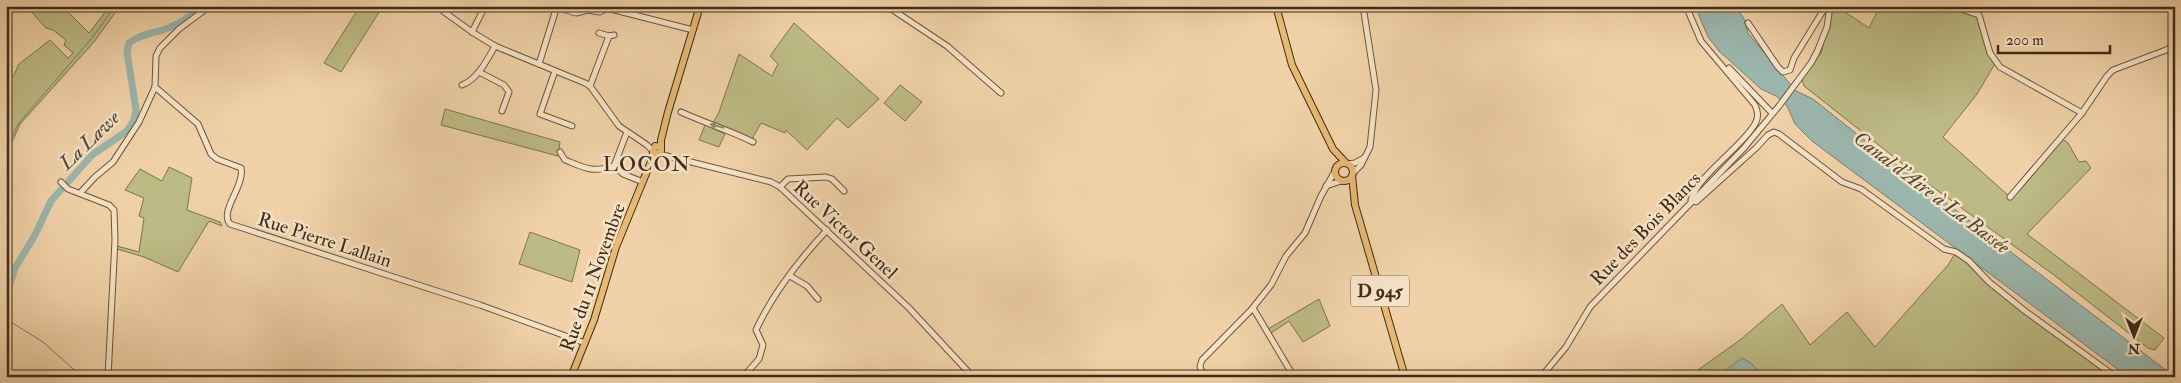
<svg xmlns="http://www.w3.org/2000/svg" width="2181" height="383" font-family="'IM FELL Double Pica',serif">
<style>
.green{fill:#bdbb85;stroke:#7e744e}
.water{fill:#9bb6ad;stroke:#777f71}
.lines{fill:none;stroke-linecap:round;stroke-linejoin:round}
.stream{stroke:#777f71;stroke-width:1}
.river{stroke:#9bb6ad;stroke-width:7}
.minor-casing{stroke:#6c563c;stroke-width:7}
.major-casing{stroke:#402c18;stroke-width:8}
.minor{stroke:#f6e2c6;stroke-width:5}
.major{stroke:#e8b974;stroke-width:6}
.oneway{fill:#9b876f}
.labels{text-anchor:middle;stroke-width:5;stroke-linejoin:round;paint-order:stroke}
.shield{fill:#f6e2c6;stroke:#77634c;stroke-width:1}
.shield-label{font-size:18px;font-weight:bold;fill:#402c18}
.street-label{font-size:19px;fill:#402c18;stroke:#f6e2c6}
.water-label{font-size:20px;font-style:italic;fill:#524836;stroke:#f6e2c6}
.quarter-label{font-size:21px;letter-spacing:1px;fill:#402c18;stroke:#f6e2c6}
</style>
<rect width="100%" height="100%" fill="#f1d2a8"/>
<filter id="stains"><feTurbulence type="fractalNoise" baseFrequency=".004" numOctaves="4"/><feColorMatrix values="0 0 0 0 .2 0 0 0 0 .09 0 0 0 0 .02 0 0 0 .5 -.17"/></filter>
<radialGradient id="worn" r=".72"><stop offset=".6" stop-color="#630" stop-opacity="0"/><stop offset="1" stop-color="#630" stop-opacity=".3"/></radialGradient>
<g class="green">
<polygon points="26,6 62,6 89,33 110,6 120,6 94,42 20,124 6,156 6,83 14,75 19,64 50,40 68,58 73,53 64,45 66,40 53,30 46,28"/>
<polygon points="360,6 383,6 341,72 324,63"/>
<polygon points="1833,6 1836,6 1869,28 1880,6 1955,6 1979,15 1996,62 1977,94 1943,137 2010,197 2061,138 2068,143 2079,162 2086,161 2091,168 2027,234 2164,338 2155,350 2148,348 2054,275 1923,180 1804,86 1801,77 1821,53"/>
<polygon points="794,23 879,99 848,128 837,118 807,150 786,130 785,133 761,123 752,139 713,123 719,112 739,54 772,76 778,64 770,56"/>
<polygon points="900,85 922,102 905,121 884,103"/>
<polygon points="445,109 560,142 558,156 441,125"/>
<polygon points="705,125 725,134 719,147 699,140"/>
<polygon points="169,167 192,178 187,210 220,222 222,226 209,221 178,272 144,257 117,249 117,246 139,252 144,218 139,216 144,198 125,190 140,169 162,181"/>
<polygon points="530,232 580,250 572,282 519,264"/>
<polygon points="1956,252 1989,282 2116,377 1704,377 1698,370 1740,340 1782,304 1810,345 1847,312 1875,347 1948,265"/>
<polygon points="1319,299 1330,326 1303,342 1289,321 1271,333 1268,329"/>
</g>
<g class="water">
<polygon points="1695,6 1736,6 1744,19 1748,33 1796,91 1813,99 1877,150 2175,377 2128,377 1812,141 1795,124 1787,106 1776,96 1761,89 1719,51 1708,37"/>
<polygon points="1742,358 1751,363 1763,377 1717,377"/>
</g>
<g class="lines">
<g class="stream">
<polyline points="6,150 18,124 92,38 115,6"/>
<polyline points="99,204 109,208 112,213"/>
<polyline points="6,319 43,342 82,377"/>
<polyline points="107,345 110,291"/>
</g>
<path class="river" d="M 6,297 L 15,268 L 35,235 L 51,201 L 92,155 L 127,131 L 134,120 L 136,110 L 127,52 L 129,43 C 139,35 152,33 163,30 C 177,25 191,17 202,6"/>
<g class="minor-casing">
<g id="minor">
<polyline points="436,6 472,32 495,46 585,83 590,86 619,126 647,145 653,151"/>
<polyline points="887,6 947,46 1001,93"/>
<path d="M 1686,6 L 1701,41 L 1755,105 C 1758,112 1759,117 1755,124 C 1742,147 1698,175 1691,200 L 1696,202 L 1756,148 L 1768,135 L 1774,132 L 1779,134 L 1842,182 L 1861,189 L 1944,249 L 1956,252 L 1969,261 L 1989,282 L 2025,311 L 2116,377"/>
<polyline points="1952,6 1979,15 1990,53 2000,67 2082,113"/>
<polyline points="559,8 576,13 588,10 600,12 607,8 693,30"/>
<polyline points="1748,23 1778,67 1783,72 1790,70 1794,58 1826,6"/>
<polyline points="472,32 485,6"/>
<polyline points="599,33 609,36"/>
<polyline points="539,64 557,6"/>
<polyline points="1729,68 1772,113"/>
<polyline points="555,71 540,114 572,126"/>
<polyline points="479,72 504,85 509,92 502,111"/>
<path d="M 462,85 C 478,79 487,60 495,46"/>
<polyline points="590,86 609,36 614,35"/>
<path d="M 155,87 L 198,124 L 211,154 L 217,159 L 241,168 C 245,186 219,211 230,224 L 480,305 L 585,343"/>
<path d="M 681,112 C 705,123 729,130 753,142"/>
<path d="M 560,152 L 565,160 C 585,168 592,173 614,166 L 627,132"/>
<polyline points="659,154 771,182 780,187 909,308 973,377"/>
<polyline points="1348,164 1355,163 1364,158"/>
<polyline points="614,166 623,174 643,182"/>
<polyline points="1353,173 1361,165 1370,147 1376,90 1363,6"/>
<polyline points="61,182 68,189 109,205 114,210 115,240 108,377"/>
<polyline points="1326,186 1341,181"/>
<polyline points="780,187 788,179 826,177 832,179 844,191"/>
<polyline points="81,192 95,177 113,162 139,122 155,87 156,56 160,48 179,29 210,6"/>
<polyline points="2010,197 2082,113 2107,76 2113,70 2166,50 2175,45"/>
<polyline points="6,256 9,257"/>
<polyline points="790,276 807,286 818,299"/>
<polyline points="1253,308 1294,377"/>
<path d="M 743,377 L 759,359 L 763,345 L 756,330 C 772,295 801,258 827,230"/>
<polyline points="1203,377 1200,366 1202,360 1251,310 1271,285 1286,256 1305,233 1321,196 1335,171"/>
<polyline points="1541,377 1566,347 1590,307 1744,148 1779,106 1811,63 1817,52 1827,27 1830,6"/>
</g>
</g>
<g class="major-casing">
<g id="major">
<polyline points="1276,6 1292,65 1333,149 1346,163"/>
<polyline points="661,147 655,146 653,152 658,154 661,151 661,140 668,112 700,6"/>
<circle cx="1344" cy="172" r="9"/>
<polyline points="1352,176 1355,205 1405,377"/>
<polyline points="571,377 594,320 616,247 652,159 653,152"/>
</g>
</g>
<use href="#minor" class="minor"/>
<use href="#major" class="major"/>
</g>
<defs><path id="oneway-solid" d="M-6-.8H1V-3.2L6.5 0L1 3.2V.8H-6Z" transform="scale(1.25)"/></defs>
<use class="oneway" href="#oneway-solid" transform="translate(717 126) rotate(-166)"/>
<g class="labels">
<rect class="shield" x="1351" y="275.5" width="58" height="31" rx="4"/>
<g class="shield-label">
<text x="1380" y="297">D 945</text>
</g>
<g class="street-label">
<text transform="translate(1645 228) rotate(-46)" y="7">Rue des Bois Blancs</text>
<text transform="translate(846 229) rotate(43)" y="7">Rue Victor Genel</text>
<text transform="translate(325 239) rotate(18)" y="7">Rue Pierre Lallain</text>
<text transform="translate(592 277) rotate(-70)" y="7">Rue du 11 Novembre</text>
</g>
<g class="water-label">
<text transform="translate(89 140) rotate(-44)" y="7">La Lawe</text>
<text transform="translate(1932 192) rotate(37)" y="7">Canal d'Aire à La Bassée</text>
</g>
<g class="quarter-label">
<text x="647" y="171">LOCON</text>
</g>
</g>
<rect width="2181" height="383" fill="none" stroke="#f1d2a8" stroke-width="25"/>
<rect x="8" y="8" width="2166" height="368" fill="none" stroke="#402c18" stroke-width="2.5"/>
<rect x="12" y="12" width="2156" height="358" fill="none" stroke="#402c18"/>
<g transform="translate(2134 336) rotate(180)" stroke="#f6e2c6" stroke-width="4" paint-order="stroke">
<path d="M0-4L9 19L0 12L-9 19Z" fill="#402c18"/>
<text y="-8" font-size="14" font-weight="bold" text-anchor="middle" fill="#402c18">N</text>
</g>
<path d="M1998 45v8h112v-8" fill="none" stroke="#402c18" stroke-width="2.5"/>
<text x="2006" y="45" font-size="15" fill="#402c18" stroke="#f6e2c6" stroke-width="4" paint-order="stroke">200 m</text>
<rect width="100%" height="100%" filter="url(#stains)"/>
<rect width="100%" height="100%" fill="url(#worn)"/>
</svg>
